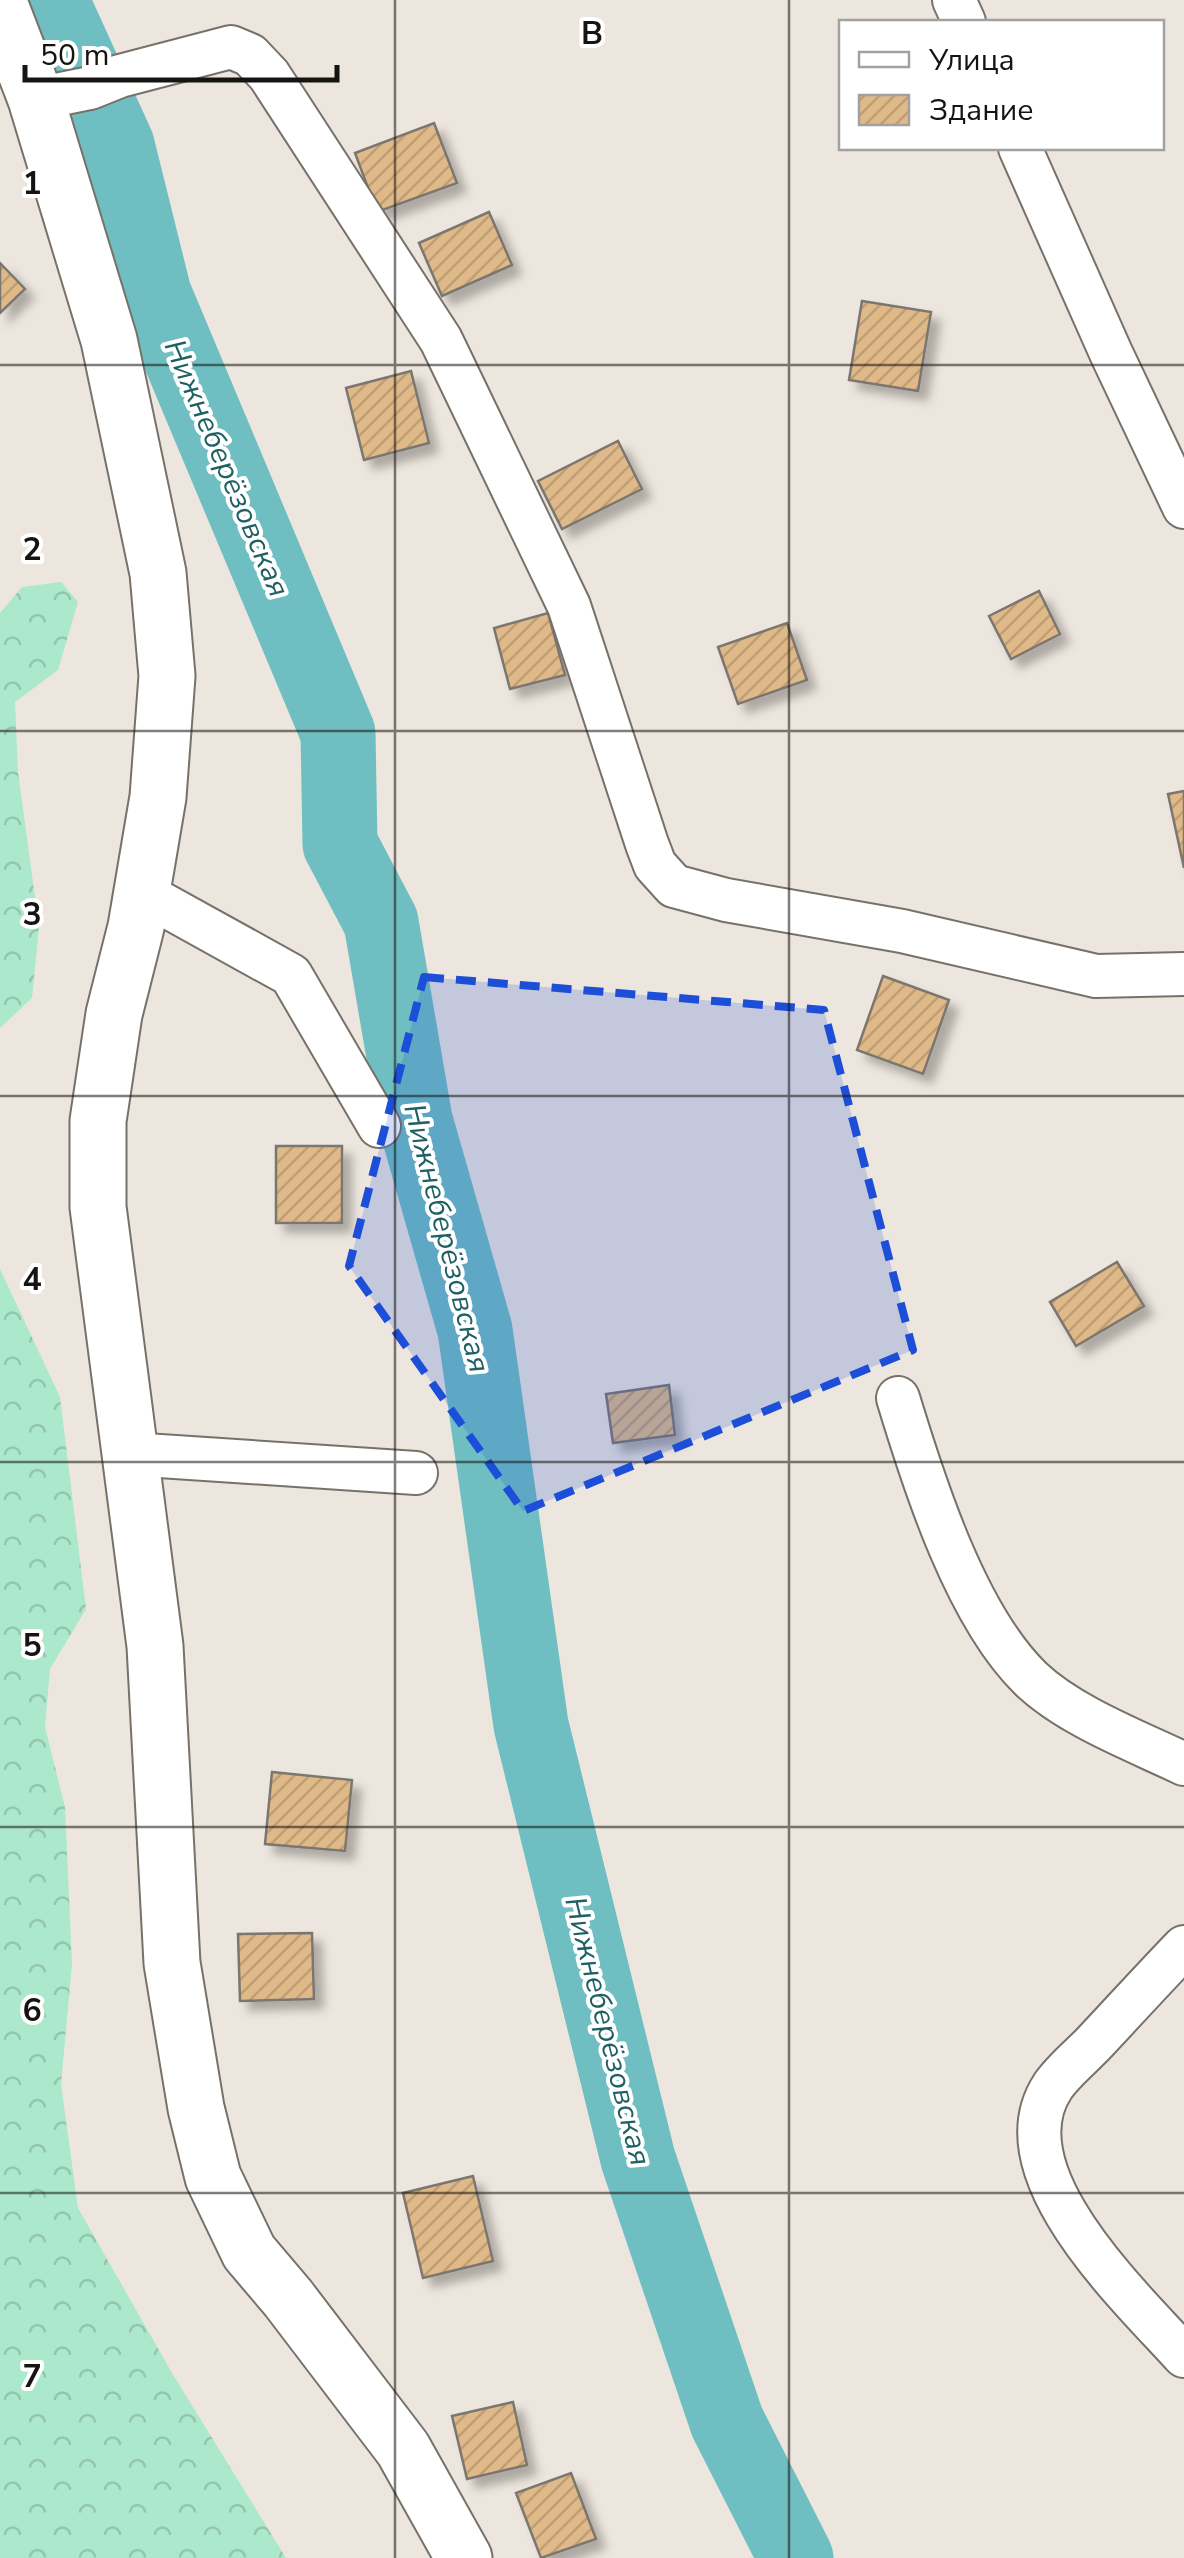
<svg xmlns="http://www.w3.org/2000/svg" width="1184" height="2558" font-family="'Nunito Sans',sans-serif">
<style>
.forest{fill:url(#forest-crowns)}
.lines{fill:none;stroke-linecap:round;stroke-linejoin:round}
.river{stroke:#6fbfc2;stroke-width:75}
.building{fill:url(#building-hatch);stroke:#7c766f;stroke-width:2.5;filter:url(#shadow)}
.minor-casing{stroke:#77716a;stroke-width:46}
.tertiary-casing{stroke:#77716a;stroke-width:59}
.minor{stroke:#fff;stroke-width:42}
.tertiary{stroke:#fff;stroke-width:55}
.marked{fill:#1d4ed8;fill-opacity:0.2;stroke:#1d4ed8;stroke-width:8;stroke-dasharray:20 12;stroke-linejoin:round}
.grid{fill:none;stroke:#161411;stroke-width:2.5;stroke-opacity:0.55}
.labels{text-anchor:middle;stroke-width:8;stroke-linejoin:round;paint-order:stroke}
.water-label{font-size:30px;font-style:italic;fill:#1e6063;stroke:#fff}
.grid-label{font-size:32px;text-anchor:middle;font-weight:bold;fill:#161411;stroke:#fff;stroke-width:8;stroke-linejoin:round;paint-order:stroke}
</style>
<defs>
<pattern id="forest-crowns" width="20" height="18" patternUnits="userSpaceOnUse" patternTransform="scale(2.5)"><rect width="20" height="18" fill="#ace8cb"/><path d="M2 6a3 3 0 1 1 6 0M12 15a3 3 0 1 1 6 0" fill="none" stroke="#93c6ad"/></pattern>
<pattern id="building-hatch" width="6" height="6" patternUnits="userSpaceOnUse" patternTransform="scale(2.5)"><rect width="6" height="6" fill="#e0b989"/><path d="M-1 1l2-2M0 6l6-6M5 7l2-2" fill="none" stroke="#bf9e75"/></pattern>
<filter id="shadow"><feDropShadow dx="9" dy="9" stdDeviation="5" flood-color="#0004"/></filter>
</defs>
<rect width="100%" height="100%" fill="#ede6de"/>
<g class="forest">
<polygon points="61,582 78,602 58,670 15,702 18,772 39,927 32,998 0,1028 0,613 22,587"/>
<polygon points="0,1269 60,1397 86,1609 50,1669 45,1727 65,1807 72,1964 61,2084 78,2208 172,2373 286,2558 0,2558"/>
</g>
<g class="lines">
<polyline class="river" points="51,0 117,145 154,294 338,733 340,844 381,922 415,1120 475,1330 531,1725 638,2159 727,2422 796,2558"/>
</g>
<g class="building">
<polygon points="434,123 457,183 377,212 355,153"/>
<polygon points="489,212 512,265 442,296 419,243"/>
<polygon points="0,263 25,289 0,313"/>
<polygon points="862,301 931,312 918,391 849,380"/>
<polygon points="411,371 429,443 364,460 346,388"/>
<polygon points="618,441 642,489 562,529 538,481"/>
<polygon points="1039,591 1060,634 1011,659 989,616"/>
<polygon points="548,613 565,675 510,689 494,628"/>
<polygon points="787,623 807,680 738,704 718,647"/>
<polygon points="1184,791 1184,868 1168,794"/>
<polygon points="883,976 949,1000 923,1074 857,1050"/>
<rect x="276" y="1146" width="66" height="77"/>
<polygon points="1117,1262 1144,1306 1076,1346 1050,1302"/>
<polygon points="669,1385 675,1435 613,1443 606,1394"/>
<polygon points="272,1772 352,1780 345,1851 265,1844"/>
<polygon points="312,1933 314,1999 240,2001 238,1934"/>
<polygon points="473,2176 493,2261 423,2278 403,2193"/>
<polygon points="513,2402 527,2465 467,2479 452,2416"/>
<polygon points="571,2473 596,2539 541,2558 516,2493"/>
</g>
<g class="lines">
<g class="minor-casing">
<g id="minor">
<polyline points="954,0 964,22"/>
<polyline points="36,99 90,88 120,76 231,47 250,55 269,75 441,340 569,606 647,844 655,865 674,886 726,900 902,931 1096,976 1184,974"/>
<polyline points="1020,148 1111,353 1184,507"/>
<polyline points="141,892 291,975 379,1126"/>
<path d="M 898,1398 C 924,1484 966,1616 1031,1679 C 1070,1716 1136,1741 1184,1764"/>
<polyline points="130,1454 416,1473"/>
<path d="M 1184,1947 C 1154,1978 1125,2010 1095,2042 C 1082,2056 1064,2070 1053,2086 C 996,2172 1131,2297 1184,2356"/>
</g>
</g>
<g class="tertiary-casing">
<polyline id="tertiary" points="0,5 36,99 109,340 158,573 167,676 158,797 136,927 114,1014 98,1121 98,1207 155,1646 172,1963 196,2108 213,2177 249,2252 288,2298 403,2449 464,2558"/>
</g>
<use href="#minor" class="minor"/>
<use href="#tertiary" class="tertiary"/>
</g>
<path class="marked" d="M 424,977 L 824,1010 L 913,1350 L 523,1511 L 349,1266 Z"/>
<path class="grid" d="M 395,0 L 395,2558M 789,0 L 789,2558M 0,365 L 1184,365M 0,731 L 1184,731M 0,1096 L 1184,1096M 0,1462 L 1184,1462M 0,1827 L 1184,1827M 0,2193 L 1184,2193"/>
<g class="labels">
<g class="water-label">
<text transform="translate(227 468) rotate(67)" y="10">Нижнеберёзовская</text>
<text transform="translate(447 1238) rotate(76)" y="10">Нижнеберёзовская</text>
<text transform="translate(608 2031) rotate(76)" y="10">Нижнеберёзовская</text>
</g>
</g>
<g class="grid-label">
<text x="592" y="44">B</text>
<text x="32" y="194">1</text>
<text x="32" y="560">2</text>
<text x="32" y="925">3</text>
<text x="32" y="1290">4</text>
<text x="32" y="1656">5</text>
<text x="32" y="2021">6</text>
<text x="32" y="2387">7</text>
</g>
<rect x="839" y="20" width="325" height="130" fill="#ffffff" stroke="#a2a1a0" stroke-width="2.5"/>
<rect x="859" y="52" width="50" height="15" fill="#ffffff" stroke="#a2a1a0" stroke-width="2.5"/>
<text x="929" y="70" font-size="30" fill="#161411">Улица</text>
<rect x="859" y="95" width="50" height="30" fill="url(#building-hatch)" stroke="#a2a1a0" stroke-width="2.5"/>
<text x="929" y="120" font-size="30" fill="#161411">Здание</text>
<path d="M25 65v15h312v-15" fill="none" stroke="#161411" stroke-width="5"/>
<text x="40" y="65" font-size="30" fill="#161411" stroke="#ffffff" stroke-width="8" paint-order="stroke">50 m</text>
</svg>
